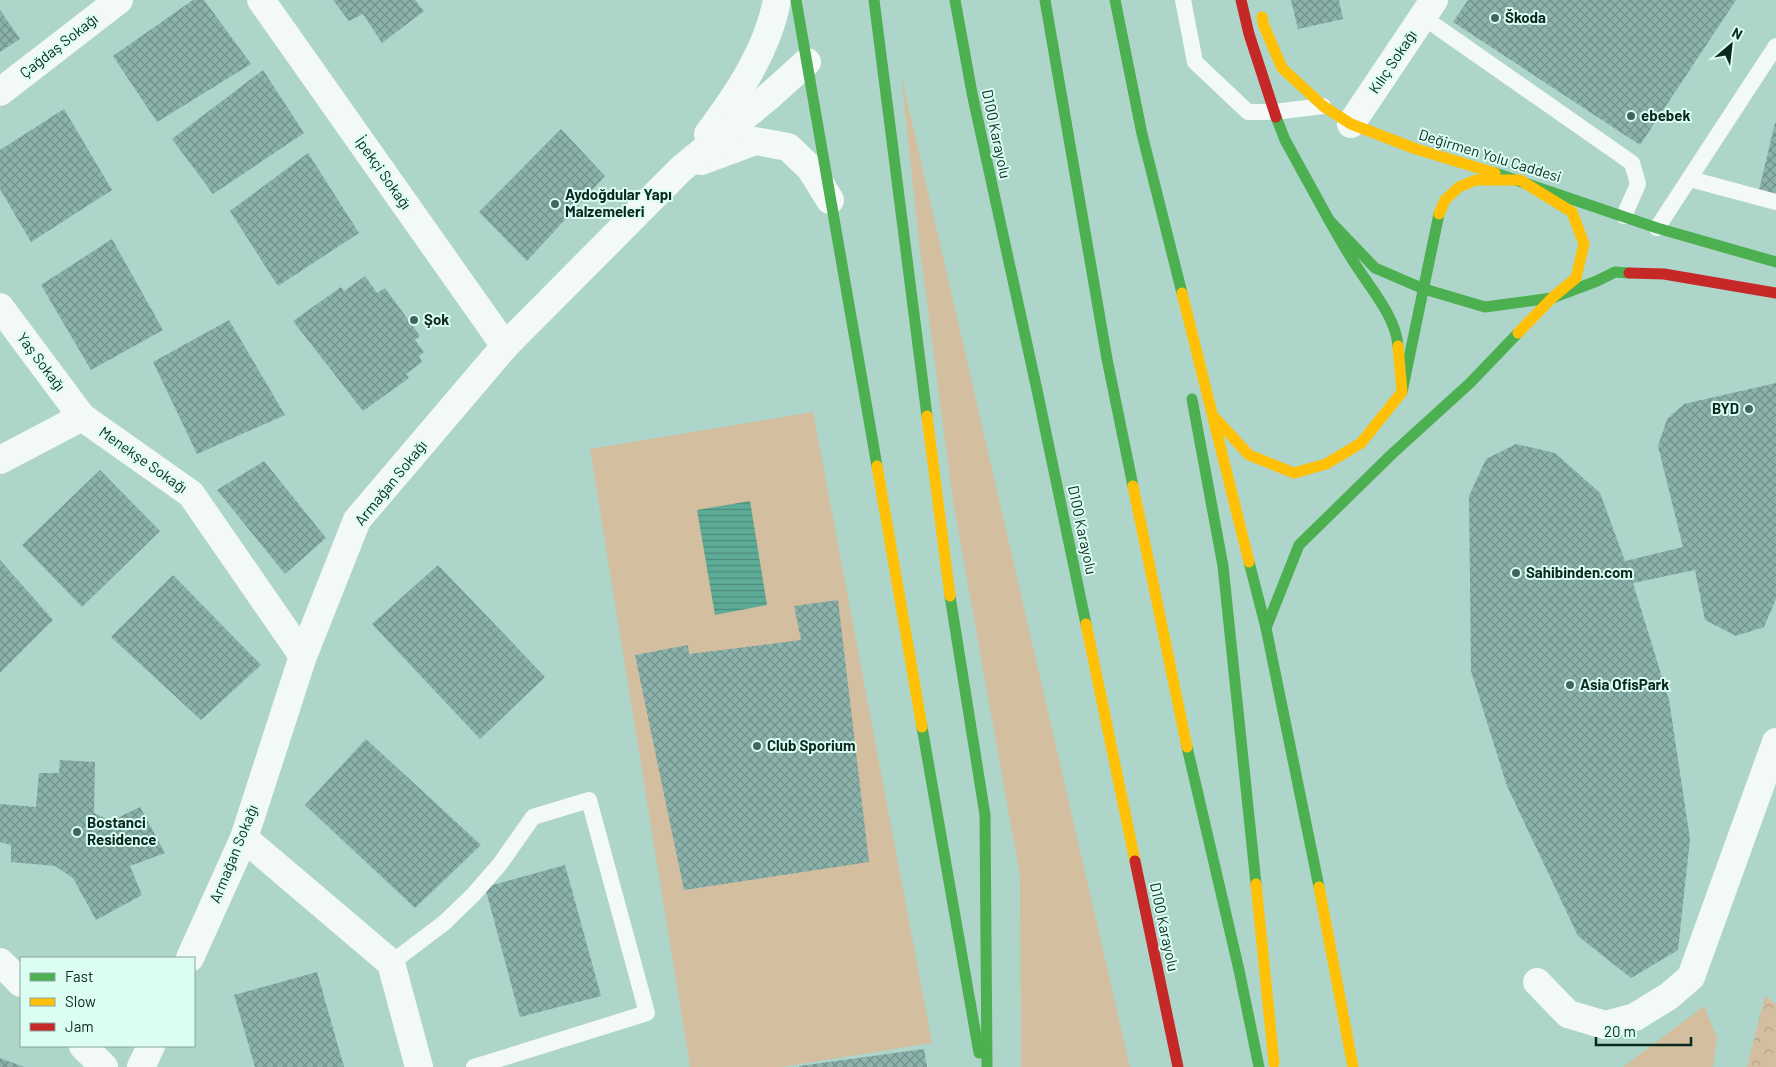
<svg xmlns="http://www.w3.org/2000/svg" width="1776" height="1067" font-family="Barlow,sans-serif">
<style>
.grass{fill:#d3be9f}
.forest{fill:url(#forest-crowns)}
.water{fill:url(#water-rules)}
.building{fill:url(#building-cross-hatch)}
.lines{fill:none;stroke-linecap:round;stroke-linejoin:round}
.lane{stroke:#f3f9f7;stroke-width:16}
.street{stroke:#f3f9f7;stroke-width:28}
.fast{stroke:#4caf50;stroke-width:11}
.slow{stroke:#ffc107;stroke-width:11}
.jam{stroke:#c62828;stroke-width:11}
.poi-dot{fill:#44655c;stroke:#dbfdf2;stroke-width:2}
.labels{text-anchor:middle;stroke-width:4;stroke-linejoin:round;paint-order:stroke}
.poi-label{font-size:15px;font-weight:bold;fill:#0b2821;stroke:#dbfdf2;text-anchor:start}
.street-label{font-size:15px;fill:#0b2821;stroke:#dbfdf2}
</style>
<defs>
<pattern id="forest-crowns" width="20" height="18" patternUnits="userSpaceOnUse" patternTransform="scale(1.25)"><rect width="20" height="18" fill="#d3be9f"/><path d="M2 6a3 3 0 1 1 6 0M12 15a3 3 0 1 1 6 0" fill="none" stroke="#b4a389"/></pattern>
<pattern id="water-rules" width="6" height="5" patternUnits="userSpaceOnUse" patternTransform="scale(1.25)"><rect width="6" height="5" fill="#5eab97"/><path d="M0 2.5h6" fill="none" stroke="#4c8b7b"/></pattern>
<pattern id="building-cross-hatch" width="8" height="8" patternUnits="userSpaceOnUse" patternTransform="scale(1.25)"><rect width="8" height="8" fill="#8cb2ac"/><path d="M0 0l8 8M0 8l8-8" fill="none" stroke="#71918c"/></pattern>
</defs>
<rect width="100%" height="100%" fill="#aed5c9"/>
<g class="grass">
<polygon points="901,75 1130,1067 1021,1067 1020,876 953,501 919,241"/>
<polygon points="813,412 932,1043 781,1067 690,1067 590,449"/>
<polygon points="1704,1006 1717,1038 1713,1067 1623,1067"/>
</g>
<polygon class="forest" points="1765,996 1776,1004 1776,1067 1747,1067"/>
<polygon class="water" points="750,501 767,605 715,615 697,510"/>
<g class="building">
<polygon points="193,0 204,0 251,64 157,122 113,56"/>
<polygon points="333,0 415,0 424,11 382,43 363,14 349,21"/>
<polygon points="1291,0 1339,0 1343,19 1298,29"/>
<polygon points="1468,0 1736,0 1640,145 1453,22"/>
<polygon points="0,10 20,39 0,52"/>
<polygon points="263,70 304,133 213,194 172,139"/>
<polygon points="64,109 112,190 31,242 0,189 0,150"/>
<polygon points="1775,123 1776,123 1776,194 1759,190"/>
<polygon points="561,129 605,176 527,261 479,212"/>
<polygon points="308,153 359,233 278,286 230,211"/>
<polygon points="112,239 163,330 91,370 41,285"/>
<polygon points="365,276 377,293 385,288 420,336 415,340 424,352 419,356 422,362 406,374 409,378 363,411 293,321 341,287 344,291"/>
<polygon points="229,320 285,415 197,454 153,362"/>
<polygon points="1776,383 1776,599 1764,627 1736,636 1705,620 1695,570 1633,583 1669,700 1690,839 1678,950 1631,978 1578,936 1507,786 1471,671 1469,496 1486,459 1516,444 1555,453 1600,493 1625,561 1683,547 1658,446 1667,419 1684,404"/>
<polygon points="264,461 326,538 285,574 217,490"/>
<polygon points="100,470 160,531 82,607 22,545"/>
<polygon points="0,560 53,620 0,673"/>
<polygon points="438,565 545,677 480,739 372,624"/>
<polygon points="173,575 261,665 201,720 111,637"/>
<polygon points="838,600 869,862 684,890 635,655 688,645 689,654 801,640 794,606"/>
<polygon points="366,739 481,845 415,908 305,805"/>
<polygon points="60,760 95,762 94,813 111,821 140,807 165,853 130,866 142,895 96,920 73,878 55,866 11,862 11,845 0,842 0,804 36,807 39,773 59,773"/>
<polygon points="565,865 601,996 520,1017 485,887"/>
<polygon points="317,972 344,1067 255,1067 234,995"/>
<polygon points="924,1049 927,1067 799,1067 799,1066"/>
<polygon points="0,1058 24,1067 0,1067"/>
</g>
<g class="lines">
<g class="lane">
<polyline points="1183,0 1195,62 1248,112 1274,112 1323,106"/>
<polyline points="1423,17 1632,163 1638,184 1624,216"/>
<polyline points="1690,179 1776,202"/>
<polyline points="1657,228 1776,46"/>
<polyline points="391,963 444,923 473,895 500,864 533,817 589,800 647,1013 474,1067"/>
</g>
<g class="street">
<polyline points="261,0 505,346"/>
<polyline points="0,92 119,0"/>
<polyline points="1351,124 1434,0"/>
<path d="M 708,134 C 738,94 768,49 777,0"/>
<polyline points="701,161 755,141 788,147 810,168 830,200"/>
<polyline points="0,307 82,417"/>
<polyline points="0,460 82,417 191,494 303,656"/>
<polyline points="244,838 391,963 419,1067"/>
<polyline points="190,958 244,838 303,656 357,520 505,346 681,169 767,98 807,62"/>
<polyline points="0,962 21,983"/>
<polyline points="1537,982 1568,1014 1605,1025 1635,1017 1669,996 1691,977 1776,742"/>
<polyline points="83,1046 104,1067"/>
<polyline points="141,1067 151,1046"/>
</g>
<g class="fast">
<polyline points="796,0 877,466"/>
<polyline points="874,0 927,416"/>
<polyline points="955,0 972,93 1037,390 1086,624"/>
<polyline points="1045,0 1107,359 1133,486"/>
<polyline points="1115,0 1142,134 1182,293"/>
<polyline points="1276,117 1285,140 1329,220 1375,268 1424,289 1485,307 1552,298 1597,281 1615,272 1629,273"/>
<polyline points="1495,173 1657,228 1776,262"/>
<path d="M 1329,220 C 1338,236 1347,252 1357,267 C 1372,290 1396,318 1398,346"/>
<polyline points="1402,392 1439,214"/>
<polyline points="1192,399 1223,566 1256,884"/>
<polyline points="1249,562 1266,628 1319,887"/>
<polyline points="950,596 985,815 987,1067"/>
<polyline points="1266,628 1299,545 1392,454 1470,383 1518,333"/>
<polyline points="922,727 979,1053"/>
<polyline points="1187,747 1239,970 1259,1067"/>
</g>
<g class="slow">
<polyline points="1262,17 1264,26 1282,68 1323,106 1351,124 1416,149 1495,173"/>
<polyline points="1439,214 1445,200 1459,187 1476,180 1520,180 1572,212 1584,244 1576,278 1552,298 1518,333"/>
<polyline points="1182,293 1249,562"/>
<polyline points="927,416 950,596"/>
<polyline points="1216,419 1249,455 1294,473 1326,464 1361,443 1402,392 1398,346"/>
<polyline points="877,466 922,727"/>
<polyline points="1133,486 1187,747"/>
<polyline points="1086,624 1135,861"/>
<polyline points="1256,884 1274,1063"/>
<polyline points="1319,887 1353,1067"/>
</g>
<g class="jam">
<polyline points="1241,0 1249,34 1276,117"/>
<polyline points="1629,273 1664,274 1776,293"/>
<polyline points="1135,861 1178,1067"/>
</g>
</g>
<g class="poi-dot">
<circle cx="1495" cy="18" r="5"/>
<circle cx="1631" cy="116" r="5"/>
<circle cx="555" cy="204" r="5"/>
<circle cx="414" cy="320" r="5"/>
<circle cx="1749" cy="409" r="5"/>
<circle cx="1516" cy="573" r="5"/>
<circle cx="1570" cy="685" r="5"/>
<circle cx="757" cy="746" r="5"/>
<circle cx="77" cy="832" r="5"/>
</g>
<g class="labels">
<g class="poi-label">
<text x="1505" y="23">Škoda</text>
<text x="1641" y="121">ebebek</text>
<text x="565" y="200">Aydoğdular Yapı<tspan x="565" dy="17">Malzemeleri</tspan></text>
<text x="424" y="325">Şok</text>
<text x="1739" y="414" text-anchor="end">BYD</text>
<text x="1526" y="578">Sahibinden.com</text>
<text x="1580" y="690">Asia OfisPark</text>
<text x="767" y="751">Club Sporium</text>
<text x="87" y="828">Bostanci<tspan x="87" dy="17">Residence</tspan></text>
</g>
<g class="street-label">
<text transform="translate(59 46) rotate(-38)" y="5">Çağdaş Sokağı</text>
<text transform="translate(1393 62) rotate(-56)" y="5">Kılıç Sokağı</text>
<text transform="translate(996 134) rotate(78)" y="5">D100 Karayolu</text>
<text transform="translate(1490 156) rotate(17)" y="5">Değirmen Yolu Caddesi</text>
<text transform="translate(383 173) rotate(55)" y="5">İpekçi Sokağı</text>
<text transform="translate(41 362) rotate(53)" y="5">Yaş Sokağı</text>
<text transform="translate(143 460) rotate(35)" y="5">Menekşe Sokağı</text>
<text transform="translate(391 483) rotate(-51)" y="5">Armağan Sokağı</text>
<text transform="translate(1082 530) rotate(78)" y="5">D100 Karayolu</text>
<text transform="translate(234 854) rotate(-68)" y="5">Armağan Sokağı</text>
<text transform="translate(1164 927) rotate(78)" y="5">D100 Karayolu</text>
</g>
</g>
<rect x="20" y="957" width="175" height="90" fill="#dbfdf2" stroke="#88a89e"/>
<rect x="30" y="973" width="25" height="8" fill="#4caf50" stroke="#88a89e"/>
<text x="65" y="982" font-size="15" fill="#0b2821">Fast</text>
<rect x="30" y="998" width="25" height="8" fill="#ffc107" stroke="#88a89e"/>
<text x="65" y="1007" font-size="15" fill="#0b2821">Slow</text>
<rect x="30" y="1023" width="25" height="8" fill="#c62828" stroke="#88a89e"/>
<text x="65" y="1032" font-size="15" fill="#0b2821">Jam</text>
<g transform="translate(1731 45) rotate(28)" stroke="#dbfdf2" stroke-width="4" paint-order="stroke">
<path d="M0-4L9 19L0 12L-9 19Z" fill="#0b2821"/>
<text y="-8" font-size="14" font-weight="bold" text-anchor="middle" fill="#0b2821">N</text>
</g>
<path d="M1596 1037v8h95v-8" fill="none" stroke="#0b2821" stroke-width="2.5"/>
<text x="1604" y="1037" font-size="15" fill="#0b2821" stroke="#dbfdf2" stroke-width="4" paint-order="stroke">20 m</text>
</svg>
